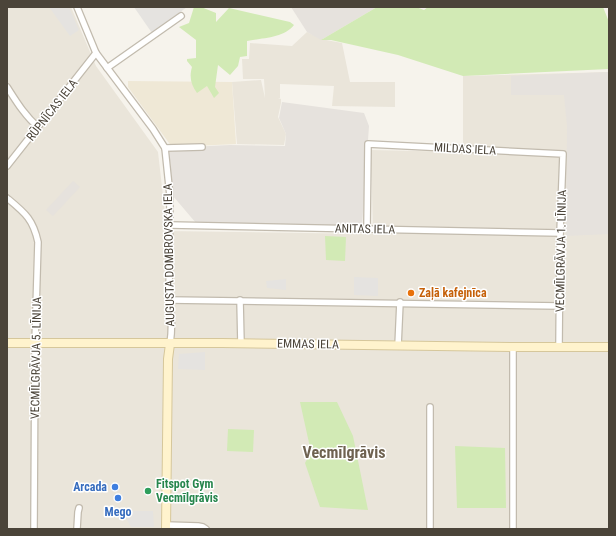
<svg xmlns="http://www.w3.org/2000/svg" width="616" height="536" font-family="'Roboto Condensed',sans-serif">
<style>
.residential{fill:#eae5da}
.industrial{fill:#e6e2dd}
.education{fill:#efe8d6}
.green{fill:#d2eab5}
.parking{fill:#e5e3e0}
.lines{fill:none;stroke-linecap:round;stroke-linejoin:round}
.street-casing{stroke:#c2bbae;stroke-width:8}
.secondary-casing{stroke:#d6c79b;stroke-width:10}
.street{stroke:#fff;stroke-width:5.5}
.secondary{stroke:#fff3cd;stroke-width:8}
.food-dot{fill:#e8710a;stroke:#fff;stroke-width:1.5}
.shop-dot{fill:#3f7fe0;stroke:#fff;stroke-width:1.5}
.leisure-dot{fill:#2e9e5b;stroke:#fff;stroke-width:1.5}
.labels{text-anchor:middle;stroke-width:3;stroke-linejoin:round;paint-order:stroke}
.street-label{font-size:12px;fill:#4b4439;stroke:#fff}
.food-label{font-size:12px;font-weight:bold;fill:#c56008;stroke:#fff;text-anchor:start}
.leisure-label{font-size:12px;font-weight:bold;fill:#27864d;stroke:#fff;text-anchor:start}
.shop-label{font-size:12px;font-weight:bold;fill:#366cbe;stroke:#fff;text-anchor:end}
.district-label{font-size:16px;font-weight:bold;fill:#6e6250;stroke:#fff}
</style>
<rect width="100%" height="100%" fill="#f6f3ec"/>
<g class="residential">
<polygon points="7,7 71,7 96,66 158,152 167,231 373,234 371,150 463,152 463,76 609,72 609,529 7,529"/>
<polygon points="307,32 321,39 342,43 350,82 395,82 395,107 332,106 334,86 280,84 280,98 278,98 281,99 281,103 278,117 286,134 284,145 237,144 232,82 261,80 265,98 264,79 243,79 242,59 249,59 250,43 292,46"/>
</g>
<g class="industrial">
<polygon points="291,7 377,7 321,40 307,32"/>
<polygon points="609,72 609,234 566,236 567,126 564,95 511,95 511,76"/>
<polygon points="282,102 364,113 369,126 362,226 196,223 173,196 169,148 230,145 285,146 286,134 279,118"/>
<polygon points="73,181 80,187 53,216 46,210"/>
</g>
<polygon class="education" points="128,81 232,82 236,144 172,147 128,87"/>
<g class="green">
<path d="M 194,7 L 201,7 L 216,13 L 216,22 L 229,8 L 290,22 L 294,25 C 284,38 262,38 247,41 L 247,56 L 240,57 L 238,66 L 230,75 L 218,65 L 215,87 L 219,93 L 214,98 L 207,86 L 197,93 C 191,85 189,77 192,67 L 187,61 L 187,59 L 196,58 L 196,40 L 179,27 L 189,23 Z"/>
<polygon points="377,7 416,7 424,10 428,7 603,7 609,22 609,69 463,76 398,55 331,40 321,40"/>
<polygon points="325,236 346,237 345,261 326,260"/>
<polygon points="300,402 337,402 353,436 368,510 320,507 305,463 311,452"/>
<polygon points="228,429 254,430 253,452 227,451"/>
<polygon points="455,446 505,448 506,508 457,508"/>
</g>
<g class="parking">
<polygon points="49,7 69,7 79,30 70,36"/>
<polygon points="134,7 187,7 152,33"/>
<polygon points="354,277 378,278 378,296 354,295"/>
<polygon points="286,279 286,290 267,288 266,281"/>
<polygon points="205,352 205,370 178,369 179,354"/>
<polygon points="122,511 153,511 154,527 131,527"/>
</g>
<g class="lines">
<g class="street-casing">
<g id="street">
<path d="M 77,7 L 96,53 L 153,129 L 165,148 L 170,196 L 169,300 C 172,314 172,330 170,344"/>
<polyline points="107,68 181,16"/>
<path d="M 7,87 C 16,101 25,116 38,127"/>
<polyline points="165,148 202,147"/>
<polyline points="7,166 96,53"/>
<path d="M 7,198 C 25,213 33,219 38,242 L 35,343 L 34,529"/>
<polyline points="170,225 560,233"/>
<polyline points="367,229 368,144 563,154 560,233 559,347"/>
<polyline points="169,300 560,306"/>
<polyline points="240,300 241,344"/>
<polyline points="398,346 400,302"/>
<polyline points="430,407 430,529"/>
<polyline points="166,525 198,526 203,527 206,529"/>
<polyline points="77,529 78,512 79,508"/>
<polyline points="513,529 513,347"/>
</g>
</g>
<g class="secondary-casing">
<g id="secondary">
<polyline points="7,343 222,343 513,347 609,347"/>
<polyline points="166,529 168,359 170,344"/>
</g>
</g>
<use href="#street" class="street"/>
<use href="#secondary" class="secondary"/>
</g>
<circle class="food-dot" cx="411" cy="293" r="4"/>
<g class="shop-dot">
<circle cx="115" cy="487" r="4"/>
<circle cx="118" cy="498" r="4"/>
</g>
<circle class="leisure-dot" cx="148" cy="491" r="4"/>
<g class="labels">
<g class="street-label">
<text transform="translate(52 110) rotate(-52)" y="4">RŪPNĪCAS IELA</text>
<text transform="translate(465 149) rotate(3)" y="4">MILDAS IELA</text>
<text transform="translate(365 229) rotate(1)" y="4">ANITAS IELA</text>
<text transform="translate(561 251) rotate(-89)" y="4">VECMĪLGRĀVJA 1. LĪNIJA</text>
<text transform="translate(169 255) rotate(-91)" y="4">AUGUSTA DOMBROVSKA IELA</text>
<text transform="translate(308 344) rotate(1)" y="4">EMMAS IELA</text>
<text transform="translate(36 358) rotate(-89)" y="4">VECMĪLGRĀVJA 5. LĪNIJA</text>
</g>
<g class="food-label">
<text x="419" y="297">Zaļā kafejnīca</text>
</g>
<g class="leisure-label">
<text x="156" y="488">Fitspot Gym<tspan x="156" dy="14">Vecmīlgrāvis</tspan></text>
</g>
<g class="shop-label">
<text x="107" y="491">Arcada</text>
<text x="118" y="516" text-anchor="middle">Mego</text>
</g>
<g class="district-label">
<text x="344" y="458">Vecmīlgrāvis</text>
</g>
</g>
<rect width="616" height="536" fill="none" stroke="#4b4439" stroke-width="16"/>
</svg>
